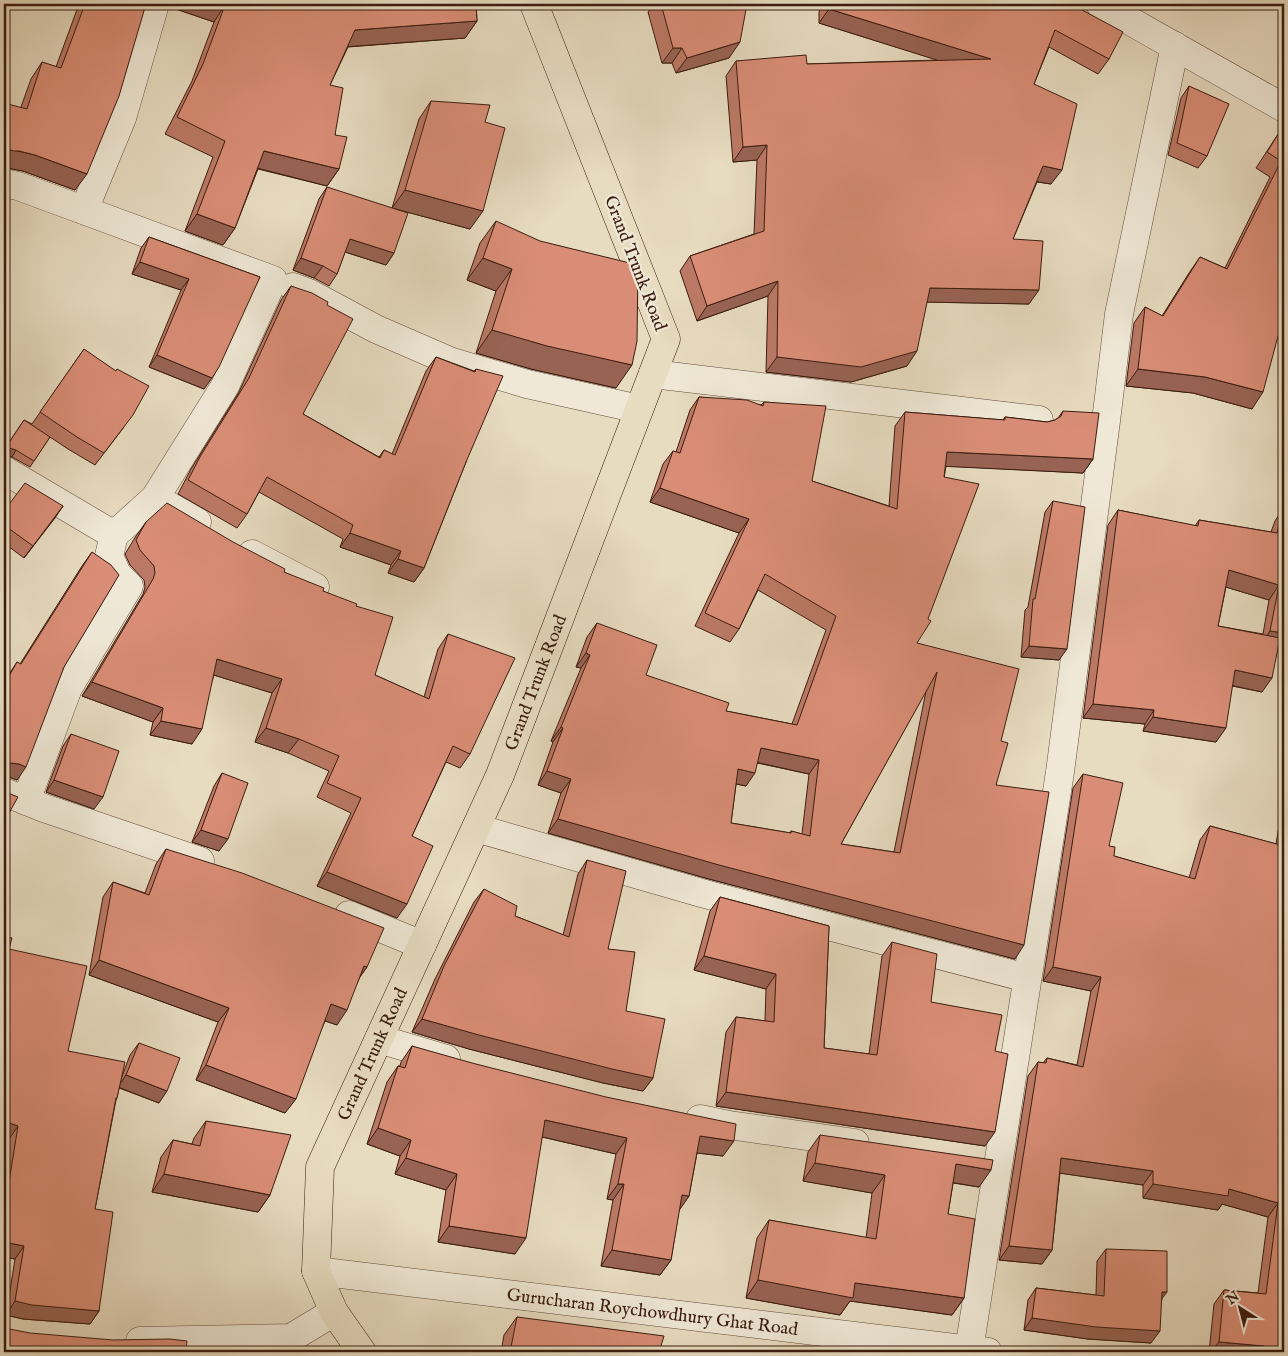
<svg xmlns="http://www.w3.org/2000/svg" width="1288" height="1356" font-family="'IM FELL English',serif">
<style>
.lines{fill:none;stroke-linecap:round;stroke-linejoin:round}
.street-casing{stroke:#664c3b;stroke-width:29}
.primary-casing{stroke:#3b1c0f;stroke-width:29}
.street{stroke:#efe8d6;stroke-width:28}
.primary{stroke:#e7dbc0;stroke-width:28}
.wall{fill:#bb7965;stroke:#3b1c0f;fill-rule:evenodd}
.shaded-wall{fill:#986353;stroke:#3b1c0f}
.building{fill:#d98d76;stroke:#3b1c0f;fill-rule:evenodd}
.labels{text-anchor:middle;stroke-width:4.5;stroke-linejoin:round;paint-order:stroke}
.street-label{font-size:18px;fill:#3b1c0f;stroke:#efe8d6}
</style>
<rect width="100%" height="100%" fill="#e7dbc0"/>
<filter id="stains"><feTurbulence type="fractalNoise" baseFrequency=".004" numOctaves="4"/><feColorMatrix values="0 0 0 0 .2 0 0 0 0 .09 0 0 0 0 .02 0 0 0 .5 -.17"/></filter>
<radialGradient id="worn" r=".72"><stop offset=".6" stop-color="#630" stop-opacity="0"/><stop offset="1" stop-color="#630" stop-opacity=".3"/></radialGradient>
<g class="lines">
<g class="street-casing">
<g id="street">
<polyline points="1100,4 1284,108"/>
<polyline points="4,183 18,186 273,280 225,386 155,498 197,522"/>
<polyline points="84,210 122,118 155,4"/>
<polyline points="293,287 309,293 376,329 452,362 527,384 639,409"/>
<polyline points="653,374 1039,420"/>
<polyline points="4,470 114,535 109,556 117,574 129,586 68,688 26,801"/>
<polyline points="114,535 155,498"/>
<polyline points="252,554 315,587"/>
<polyline points="4,792 44,808 200,861"/>
<polyline points="476,828 705,894 1027,978"/>
<polyline points="349,915 422,945"/>
<polyline points="379,1039 446,1059"/>
<polyline points="700,1119 729,1125 855,1143"/>
<path id="s1" d="M 316,1271 L 988,1352"/>
<polyline points="140,1341 291,1338 334,1312"/>
<polyline points="969,1350 1060,772 1106,421 1119,314 1175,46"/>
</g>
</g>
<g class="primary-casing">
<g id="primary">
<path id="s2" d="M 362,1352 L 334,1312 L 316,1271 L 320,1167 L 500,775 L 666,339 L 534,4"/>
</g>
</g>
<use href="#street" class="street"/>
<use href="#primary" class="primary"/>
</g>
<g class="wall">
<polygon points="79,4 146,4 75,190 23,171 7,168 21,107 31,79 42,62 56,67"/>
<polygon points="170,4 476,4 477,21 465,38 348,47 330,85 335,135 339,169 327,186 258,169 235,228 223,245 185,231 213,157 165,134 192,81 214,22 170,7"/>
<polygon points="654,4 747,4 729,58 676,73 672,63 662,63 648,12"/>
<polygon points="822,4 1071,4 1109,59 1098,74 1049,47 1034,84 1051,184 1037,182 1013,239 1029,304 927,302 907,366 851,382 766,372 768,296 697,321 680,271 690,256 754,234 757,160 733,162 726,76 736,61 807,64 938,60 819,23 819,12"/>
<polygon points="1189,86 1207,156 1198,168 1168,155 1181,98"/>
<polygon points="431,101 485,122 470,229 392,208 419,119"/>
<polygon points="1284,125 1284,314 1252,409 1193,393 1126,386 1134,323 1145,307 1162,316 1189,273 1200,257 1225,268 1270,177 1256,168"/>
<polygon points="327,187 394,253 386,265 345,252 337,274 329,286 314,278 293,270 319,199"/>
<polygon points="496,221 616,388 531,369 476,353 496,291 467,280 480,243"/>
<polygon points="149,237 260,277 204,389 149,367 181,290 132,274 141,248"/>
<polygon points="291,286 327,305 303,414 379,457 384,450 392,454 426,371 436,357 474,371 476,369 466,462 424,568 414,582 388,573 391,565 340,547 343,539 259,492 247,514 237,528 178,494 191,469 239,392 281,300"/>
<polygon points="84,349 124,427 95,465 68,449 50,437 30,467 12,457 4,454 4,450 24,420 32,424"/>
<path d="M 699,397 L 761,405 L 764,402 L 812,481 L 889,506 L 895,426 L 905,412 L 1003,420 L 1005,417 L 1047,422 L 1055,420 L 1058,418 L 1063,411 L 1093,459 L 1083,473 L 946,466 L 917,643 L 1001,741 L 996,785 L 1015,959 L 709,879 L 548,833 L 561,793 L 538,785 L 553,742 L 551,741 L 581,668 L 576,667 L 587,637 L 597,623 L 646,675 L 726,711 L 792,724 L 826,630 L 758,590 L 739,629 L 730,642 L 695,626 L 739,533 L 650,502 L 663,464 L 673,451 L 676,452 L 690,410 ZM 926,691 L 894,852 L 841,844 ZM 757,763 L 809,774 L 802,834 L 791,831 L 790,833 L 731,823 L 736,784 L 746,786 Z"/>
<polygon points="1053,501 1059,660 1021,657 1025,610 1028,607 1045,512"/>
<polygon points="63,506 24,558 4,543 4,511"/>
<path d="M 1284,507 L 1284,649 L 1278,648 L 1262,692 L 1232,686 L 1216,742 L 1143,731 L 1145,724 L 1083,718 L 1108,525 L 1118,510 L 1195,526 L 1199,520 L 1271,532 L 1275,521 ZM 1226,587 L 1269,600 L 1263,634 L 1218,626 Z"/>
<polygon points="146,522 284,572 323,591 356,606 375,675 424,697 438,649 448,634 470,754 460,768 446,762 412,836 397,918 317,886 351,813 317,797 329,771 288,753 255,742 272,693 214,675 192,744 150,735 153,722 82,696 143,594 145,587 144,580 130,565 125,554 136,536"/>
<polygon points="92,552 64,667 17,780 9,777 4,777 4,682 17,662 20,664 82,566"/>
<polygon points="71,734 94,809 46,792 63,746"/>
<polygon points="222,773 219,851 192,842 214,786"/>
<polygon points="1083,774 1109,846 1114,856 1189,878 1200,840 1210,826 1276,844 1284,796 1284,1352 1209,1352 1214,1304 1224,1290 1258,1293 1268,1217 1222,1204 1218,1210 1143,1198 1143,1185 1060,1173 1052,1250 1042,1264 999,1260 1028,1076 1038,1062 1043,1063 1047,1058 1077,1065 1091,991 1043,981 1073,788"/>
<polygon points="166,849 367,967 360,977 337,1025 325,1021 285,1113 196,1080 218,1022 89,975 103,897 113,882 145,893 156,864"/>
<polygon points="587,860 608,949 626,1011 653,1078 643,1091 603,1083 469,1049 412,1032 435,979 474,902 484,889 515,916 563,935 578,874"/>
<polygon points="720,897 829,926 824,1048 869,1054 882,956 892,942 931,1002 995,1051 985,1146 716,1106 726,1032 736,1017 765,1021 766,989 694,970 710,911"/>
<polygon points="4,936 9,949 68,1051 121,1079 130,1055 139,1043 159,1103 119,1088 117,1098 116,1100 95,1209 99,1311 90,1324 23,1319 6,1315 15,1259 4,1257 4,1170 9,1139 4,1138"/>
<polygon points="412,1046 723,1156 697,1153 689,1196 679,1210 671,1260 660,1275 601,1266 613,1200 607,1199 616,1154 542,1137 515,1254 438,1242 446,1190 395,1174 400,1156 367,1144 387,1082 398,1066 400,1066 401,1062"/>
<polygon points="206,1121 270,1195 258,1212 152,1192 161,1157 173,1140 192,1144 194,1138"/>
<polygon points="820,1135 979,1187 953,1183 948,1214 964,1298 952,1315 850,1301 840,1315 746,1298 757,1238 769,1220 866,1238 872,1193 803,1181 808,1152"/>
<polygon points="1106,1249 1162,1299 1151,1343 1088,1339 1024,1330 1028,1300 1036,1288 1096,1295 1097,1261"/>
<polygon points="517,1317 659,1352 501,1352 504,1335"/>
</g>
<g class="shaded-wall">
<polygon points="173,4 222,4 225,5 214,22 170,7"/>
<polygon points="829,9 991,59 981,74 819,23"/>
<polygon points="477,21 465,38 343,47 355,30"/>
<polygon points="740,42 729,58 676,73 687,58"/>
<polygon points="673,48 682,48 672,63 662,63"/>
<polygon points="767,145 757,160 733,162 743,147"/>
<polygon points="4,148 35,155 87,174 75,190 23,171 7,168 4,168"/>
<polygon points="264,151 339,169 327,186 253,167"/>
<polygon points="1043,166 1062,170 1051,184 1033,181"/>
<polygon points="405,190 483,211 470,229 392,208"/>
<polygon points="197,214 235,228 223,245 185,231"/>
<polygon points="350,239 394,253 386,265 342,251"/>
<polygon points="301,258 323,266 314,278 293,270"/>
<polygon points="483,258 512,269 496,291 467,280"/>
<polygon points="140,262 189,279 181,290 132,274"/>
<polygon points="778,281 768,296 697,321 707,306"/>
<polygon points="930,288 1039,290 1029,304 920,302"/>
<polygon points="492,330 632,365 616,388 531,369 476,353"/>
<polygon points="917,351 907,366 851,382 766,372 777,357"/>
<polygon points="157,355 212,378 204,389 149,367"/>
<polygon points="1138,369 1205,377 1263,392 1252,409 1193,393 1126,386"/>
<polygon points="6,447 16,450 12,457 4,454 4,450"/>
<polygon points="947,452 1093,459 1083,473 938,466"/>
<polygon points="660,488 749,519 739,533 650,502"/>
<polygon points="63,506 55,518 24,558"/>
<polygon points="350,533 401,551 391,565 340,547"/>
<polygon points="398,559 424,568 414,582 388,573"/>
<polygon points="1229,570 1279,585 1269,600 1219,585"/>
<polygon points="1270,631 1284,633 1284,649 1261,645"/>
<polygon points="1029,646 1067,649 1059,660 1021,657"/>
<polygon points="586,653 590,655 581,668 576,667"/>
<polygon points="217,659 282,679 272,693 207,673"/>
<polygon points="1235,670 1272,678 1262,692 1225,684"/>
<polygon points="92,682 163,708 153,722 82,696"/>
<polygon points="1093,704 1154,710 1145,724 1083,718"/>
<polygon points="1153,717 1226,728 1216,742 1143,731"/>
<polygon points="161,721 202,729 192,744 150,735"/>
<polygon points="561,727 563,728 553,742 551,741"/>
<polygon points="266,728 299,739 288,753 255,742"/>
<polygon points="761,748 819,760 809,774 751,761"/>
<polygon points="11,763 19,764 26,767 17,780 9,777 4,777 4,767"/>
<polygon points="738,769 755,773 746,786 728,782"/>
<polygon points="547,771 571,779 561,793 538,785"/>
<polygon points="54,780 103,797 94,809 46,792"/>
<polygon points="558,819 1024,945 1015,959 709,879 548,833"/>
<polygon points="201,830 228,839 219,851 192,842"/>
<polygon points="327,872 407,904 397,918 317,886"/>
<polygon points="704,956 776,974 766,989 694,970"/>
<polygon points="99,960 229,1008 218,1022 89,975"/>
<polygon points="364,966 367,967 356,982"/>
<polygon points="1053,967 1101,977 1091,991 1043,981"/>
<polygon points="331,1004 347,1010 337,1025 320,1019"/>
<polygon points="422,1019 653,1078 643,1091 603,1083 469,1049 412,1032"/>
<polygon points="206,1065 296,1099 285,1113 196,1080"/>
<polygon points="126,1075 167,1091 159,1103 118,1087"/>
<polygon points="726,1092 995,1132 985,1146 716,1106"/>
<polygon points="545,1120 627,1138 616,1154 534,1135"/>
<polygon points="4,1121 18,1126 9,1139 4,1138"/>
<polygon points="378,1128 411,1140 400,1156 367,1144"/>
<polygon points="700,1136 734,1141 723,1156 689,1152"/>
<polygon points="406,1158 457,1174 446,1190 395,1174"/>
<polygon points="1061,1158 1153,1171 1143,1185 1051,1172"/>
<polygon points="815,1163 885,1175 872,1193 803,1181"/>
<polygon points="956,1164 991,1170 979,1187 944,1181"/>
<polygon points="164,1174 270,1195 258,1212 152,1192"/>
<polygon points="618,1184 624,1184 613,1200 607,1199"/>
<polygon points="1153,1184 1229,1189 1278,1203 1268,1217 1222,1204 1218,1210 1143,1198"/>
<polygon points="682,1195 689,1196 678,1212"/>
<polygon points="449,1226 526,1238 515,1254 438,1242"/>
<polygon points="4,1242 24,1246 15,1259 4,1257"/>
<polygon points="1009,1246 1052,1250 1042,1264 999,1260"/>
<polygon points="612,1250 671,1260 660,1275 601,1266"/>
<polygon points="758,1280 855,1283 964,1298 952,1315 850,1301 840,1315 746,1298"/>
<polygon points="1162,1292 1167,1292 1158,1304"/>
<polygon points="15,1301 99,1311 90,1324 23,1319 6,1315"/>
<polygon points="1032,1318 1160,1331 1151,1343 1088,1339 1024,1330"/>
<polygon points="1219,1342 1264,1346 1260,1352 1211,1352"/>
</g>
<g class="building">
<polygon points="85,4 146,4 119,96 87,174 35,155 19,151 14,151 4,148 4,103 27,109 42,62 61,68"/>
<polygon points="222,4 476,4 477,21 355,30 330,85 343,88 335,135 347,137 339,169 264,151 235,228 197,214 225,141 177,117 203,64 225,5"/>
<polygon points="661,4 747,4 740,42 687,58 682,48 673,48"/>
<polygon points="829,4 1071,4 1123,32 1109,59 1055,30 1034,84 1077,104 1062,170 1043,166 1013,239 1043,241 1039,290 930,288 917,351 861,367 777,357 778,281 707,306 690,256 764,231 767,145 743,147 736,61 806,55 807,64 991,59 829,9"/>
<polygon points="1189,86 1229,104 1207,156 1177,143"/>
<polygon points="431,101 490,105 485,122 505,128 483,211 405,190"/>
<polygon points="1284,125 1284,314 1263,392 1205,377 1138,369 1145,307 1163,316 1200,257 1227,269 1281,161 1267,152"/>
<polygon points="327,187 408,213 394,253 350,239 337,274 323,266 301,258"/>
<polygon points="496,221 540,241 638,265 637,341 632,365 547,346 492,330 512,269 483,258"/>
<polygon points="149,237 260,277 219,367 212,378 157,355 189,279 140,262"/>
<polygon points="291,286 312,293 328,302 327,305 353,319 303,414 380,458 384,450 395,455 436,357 475,372 476,369 503,376 466,462 424,568 398,559 401,551 350,533 353,525 267,477 247,514 188,480 201,455 249,378"/>
<polygon points="84,349 116,371 117,369 149,386 133,415 104,453 77,437 40,412"/>
<path d="M 699,397 L 747,400 L 763,406 L 764,402 L 826,406 L 812,481 L 897,509 L 905,412 L 1005,420 L 1005,417 L 1047,422 L 1055,420 L 1061,416 L 1063,411 L 1099,413 L 1093,459 L 947,452 L 944,477 L 979,484 L 928,619 L 931,621 L 917,643 L 1019,669 L 1001,741 L 1008,743 L 996,785 L 1049,792 L 1024,945 L 719,865 L 558,819 L 571,779 L 547,771 L 563,728 L 561,727 L 590,655 L 586,653 L 597,623 L 657,645 L 646,675 L 729,703 L 726,711 L 797,725 L 836,616 L 765,574 L 739,629 L 705,613 L 749,519 L 660,488 L 673,451 L 680,453 ZM 937,672 L 900,853 L 841,844 ZM 761,748 L 819,760 L 810,836 L 791,831 L 791,833 L 731,823 L 738,769 L 755,773 Z"/>
<polygon points="24,420 50,437 34,461 16,450 6,447"/>
<polygon points="25,483 63,506 33,546 4,525 4,511"/>
<polygon points="1053,501 1085,507 1067,649 1029,646 1033,599 1035,599"/>
<polygon points="167,503 233,542 285,569 284,572 324,588 323,591 357,604 356,606 393,617 375,675 429,699 448,634 515,658 470,754 453,746 412,836 433,846 407,904 327,872 361,798 327,783 339,756 299,739 266,728 282,679 217,659 202,729 161,721 163,708 92,682 153,579 155,573 154,566 140,550 136,540 146,522"/>
<polygon points="1284,508 1284,633 1270,631 1279,585 1229,570 1218,626 1280,638 1272,678 1235,670 1226,728 1153,717 1154,710 1093,704 1118,510 1198,526 1199,520 1277,533"/>
<polygon points="92,552 111,565 119,575 64,667 26,767 19,764 11,763 4,767 4,685 17,662 21,664"/>
<polygon points="71,734 119,751 103,797 54,780"/>
<polygon points="222,773 248,783 228,839 201,830"/>
<polygon points="1083,774 1123,783 1109,846 1115,847 1114,856 1195,879 1210,826 1284,846 1284,842 1284,1352 1263,1352 1264,1346 1219,1342 1224,1290 1266,1294 1278,1203 1229,1189 1228,1196 1153,1184 1153,1171 1061,1158 1052,1250 1009,1246 1038,1062 1046,1063 1047,1058 1083,1067 1101,977 1053,967"/>
<polygon points="4,790 8,793 18,797 4,822"/>
<polygon points="166,849 242,873 384,928 367,967 364,966 347,1010 331,1004 296,1099 206,1065 229,1008 99,960 113,882 149,895"/>
<polygon points="587,860 626,871 608,949 635,952 626,1011 665,1019 653,1078 612,1069 479,1035 422,1019 444,966 484,889 517,906 515,916 569,937"/>
<polygon points="720,897 829,926 824,1048 877,1055 892,942 937,954 931,1002 1002,1015 995,1051 1008,1054 995,1132 726,1092 736,1017 774,1022 776,974 704,956"/>
<polygon points="4,936 12,938 9,949 87,966 68,1051 125,1062 117,1098 116,1098 95,1209 113,1212 99,1311 32,1305 15,1301 24,1246 4,1242 4,1213 18,1126 4,1121"/>
<polygon points="139,1043 180,1058 167,1091 126,1075"/>
<polygon points="412,1046 472,1063 606,1097 736,1124 734,1141 700,1136 689,1196 682,1195 671,1260 612,1250 624,1184 618,1184 627,1138 545,1120 526,1238 449,1226 457,1174 406,1158 411,1140 378,1128 398,1066 405,1068"/>
<polygon points="206,1121 291,1135 270,1195 164,1174 173,1140 200,1146"/>
<polygon points="820,1135 993,1160 991,1170 956,1164 948,1214 975,1219 964,1298 855,1283 853,1298 758,1280 769,1220 876,1239 885,1175 815,1163"/>
<polygon points="1106,1249 1167,1251 1167,1292 1162,1292 1160,1331 1096,1327 1032,1318 1036,1288 1104,1296"/>
<polygon points="517,1317 664,1336 659,1352 510,1352"/>
<polygon points="4,1328 30,1333 113,1340 170,1339 187,1341 186,1351 197,1352 4,1352"/>
</g>
<g class="labels">
<g class="street-label">
<text transform="translate(636 263) rotate(69)" y="6">Grand Trunk Road</text>
<text dy="6" stroke="none"><textPath href="#s2" startOffset="728">Grand Trunk Road</textPath></text>
<text dy="6" stroke="none"><textPath href="#s2" startOffset="322">Grand Trunk Road</textPath></text>
<text dy="6" stroke="none"><textPath href="#s1" startOffset="339">Gurucharan Roychowdhury Ghat Road</textPath></text>
</g>
</g>
<rect width="1288" height="1356" fill="none" stroke="#e7dbc0" stroke-width="20"/>
<rect x="5" y="5" width="1278" height="1346" fill="none" stroke="#3b1c0f" stroke-width="2.5"/>
<rect x="10" y="10" width="1268" height="1336" fill="none" stroke="#3b1c0f"/>
<g transform="translate(1240 1308) rotate(324)" stroke="#efe8d6" stroke-width="4" paint-order="stroke">
<path d="M0-4L9 19L0 12L-9 19Z" fill="#3b1c0f"/>
<text y="-8" font-size="14" font-weight="bold" text-anchor="middle" fill="#3b1c0f">N</text>
</g>
<rect width="100%" height="100%" filter="url(#stains)"/>
<rect width="100%" height="100%" fill="url(#worn)"/>
</svg>
